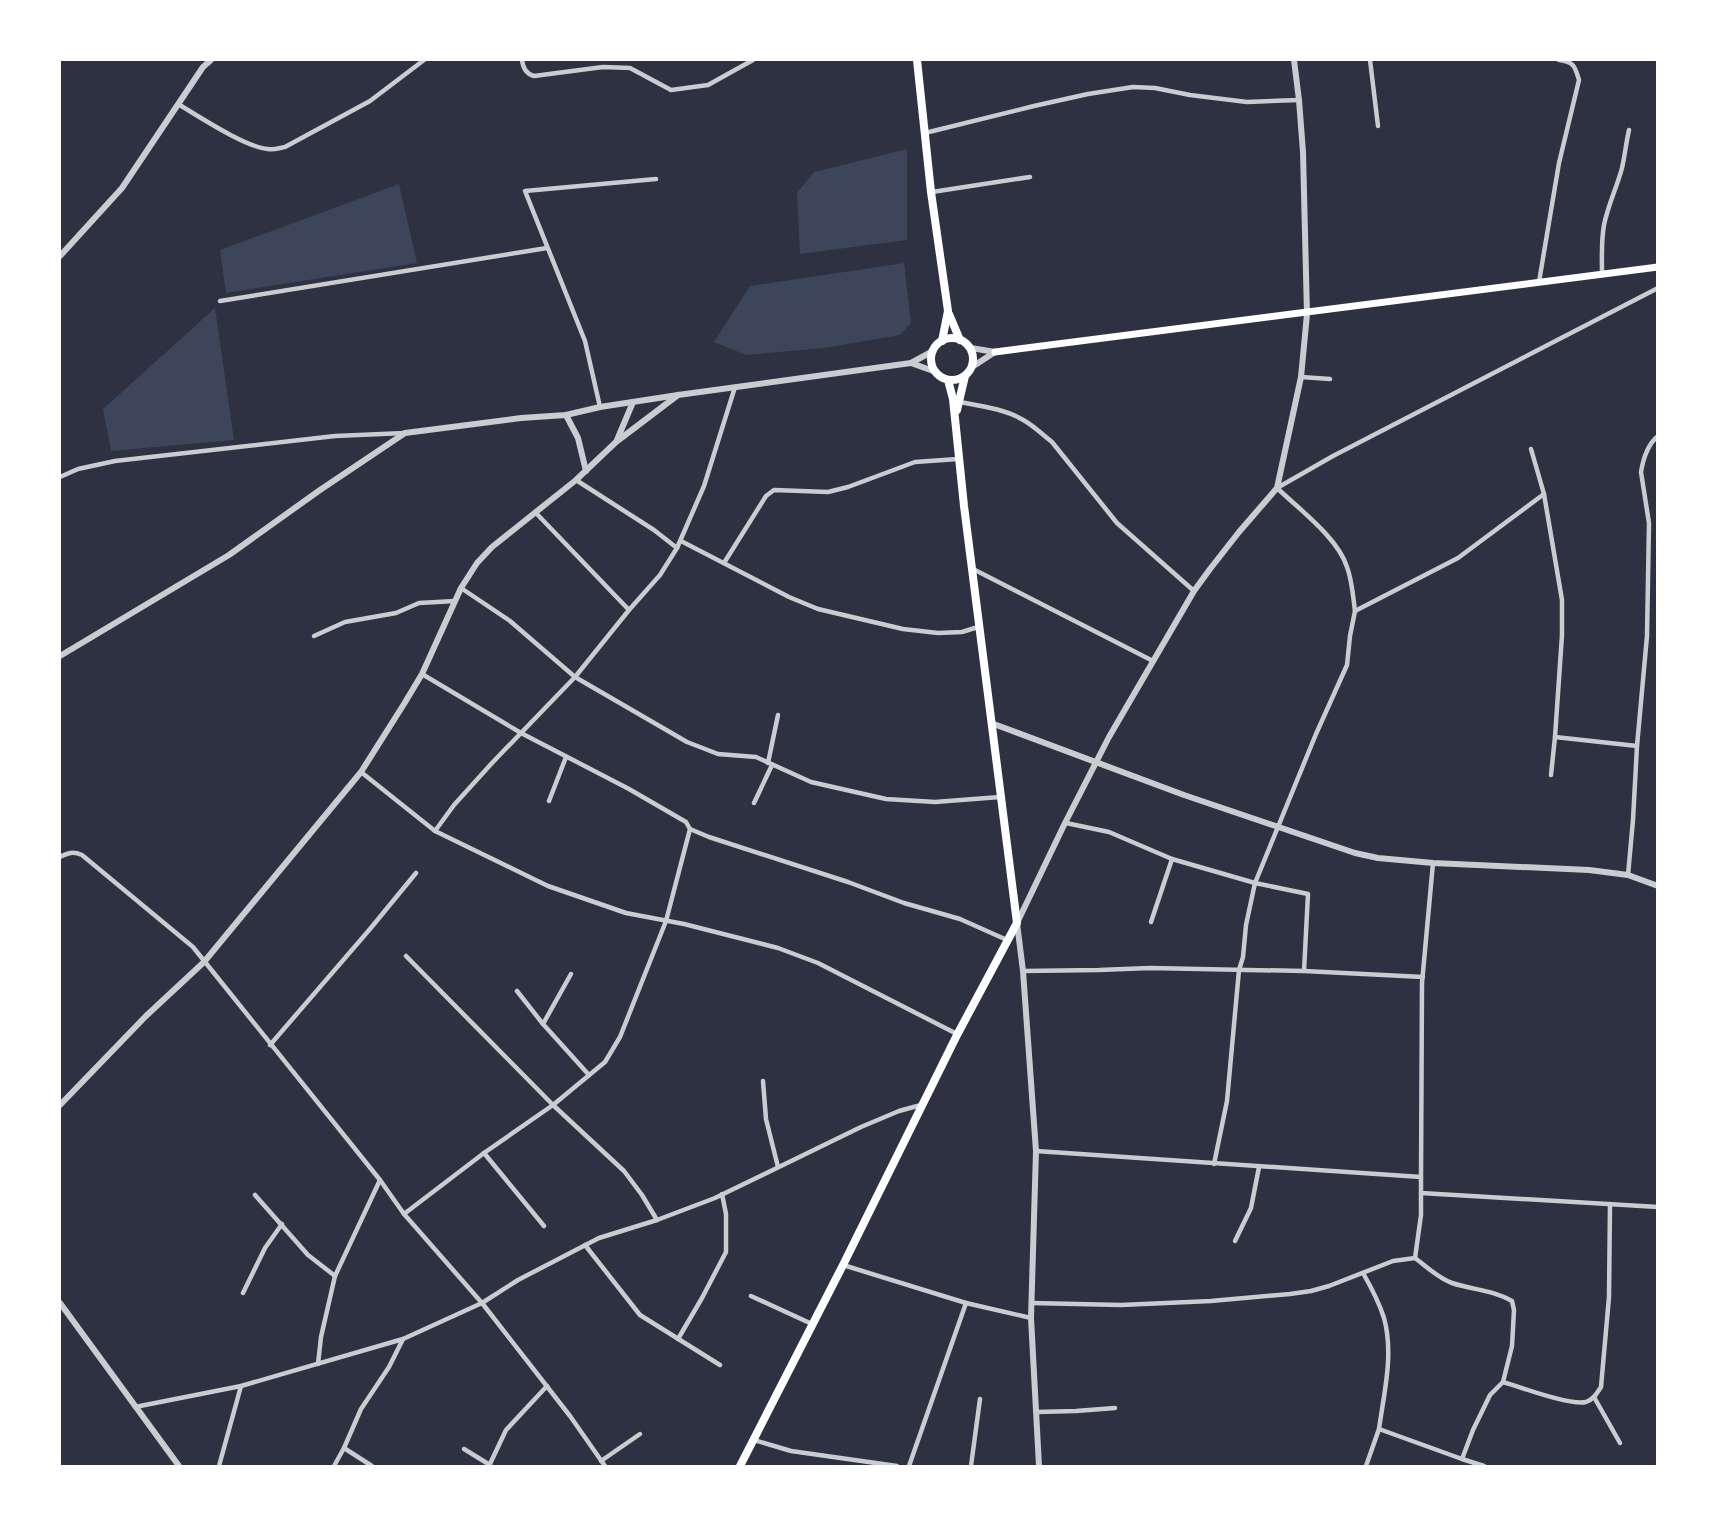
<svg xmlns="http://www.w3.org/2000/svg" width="1717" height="1526" font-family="Poppins,sans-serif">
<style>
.green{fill:#3c4559}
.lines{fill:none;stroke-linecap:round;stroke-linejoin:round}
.minor{stroke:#caccd0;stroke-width:4.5}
.tertiary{stroke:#caccd0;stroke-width:6}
.secondary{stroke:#fff;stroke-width:7}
.primary{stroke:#fff;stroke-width:8}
</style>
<rect width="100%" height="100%" fill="#2d3142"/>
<g class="green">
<polygon points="907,149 907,240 800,254 797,193 814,172"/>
<polygon points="399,184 417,263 226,293 220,250"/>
<polygon points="904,263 911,323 900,335 824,348 746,355 714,342 750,286"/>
<polygon points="215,308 234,440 111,451 103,409"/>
</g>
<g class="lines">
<g class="minor">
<path d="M 522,60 C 523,68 526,74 534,76 L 603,67 L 630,68 L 671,90 L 708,85 L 753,60"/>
<polyline points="1370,60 1378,126"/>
<path d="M 178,104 C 200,117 245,147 268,149 C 274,150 279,148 285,147 L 370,101 L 424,60"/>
<polyline points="925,133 1034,106 1088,94 1133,87 1155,88 1190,95 1247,102 1299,100"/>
<polyline points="932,192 1030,177"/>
<path d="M 1602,275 C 1602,259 1601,241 1604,225 C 1608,205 1617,187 1622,168 C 1625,155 1626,143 1629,130"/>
<path d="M 1539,282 L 1559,163 L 1579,80 C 1575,66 1574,62 1559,60"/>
<polyline points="220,301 547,248"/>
<polyline points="1301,377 1330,379"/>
<path d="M 960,402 C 981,406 1006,409 1025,421 C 1035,427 1043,435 1052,442 L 1117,523 L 1194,591"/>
<polyline points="600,407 585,341 525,191 656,179"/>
<polyline points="1531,449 1544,494 1562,600 1562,635 1555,737"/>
<polyline points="60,477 78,469 115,461 335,436 405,433"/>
<polyline points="576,480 654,530 677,548"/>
<polyline points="536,513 629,610"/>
<polyline points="681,541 789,597 818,609 903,629 938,633 962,632 978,627"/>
<polyline points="724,563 766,496 774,490 828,492 848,487 915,462 958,459"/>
<polyline points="973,569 1153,661"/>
<polyline points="461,588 510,621 575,677 687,742 718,754 756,757 811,782 886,799 935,802 1000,797"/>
<path d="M 1355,611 C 1353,596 1352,580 1347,567 C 1338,538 1299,509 1277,488 L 1333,456 L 1658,288"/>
<polyline points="314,636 345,622 396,613 419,603 455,601"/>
<polyline points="768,763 778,715"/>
<polyline points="361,772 435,831 548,886 626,913 684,924 778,948 818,963 957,1034"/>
<polyline points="1551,775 1555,737 1637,746"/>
<polyline points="549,801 566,757"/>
<polyline points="754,803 772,765"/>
<polyline points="1066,823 1109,832 1172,859 1255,883 1308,894 1304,971"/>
<polyline points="690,829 709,837 848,882 904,903 960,919 1007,940"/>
<polyline points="435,831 454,805 492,763 575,677 629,610 660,575 677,548 704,486 735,387"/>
<path d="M 60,857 C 68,853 73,851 82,855 L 193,947 L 380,1180 L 404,1214 L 482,1303 L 570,1416 L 605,1466"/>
<path d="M 1628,875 L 1633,820 L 1637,746 L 1647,636 L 1649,523 L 1641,472 C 1643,460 1648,444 1658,436"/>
<polyline points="1151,922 1172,859"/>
<polyline points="406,956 553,1105 624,1171 642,1195 657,1220"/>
<polyline points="1023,971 1099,970 1150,968 1304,971 1423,977"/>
<polyline points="517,991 543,1024 589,1075"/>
<polyline points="543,1024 571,974"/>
<polyline points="270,1045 370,929 416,873"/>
<polyline points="763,1081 766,1119 778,1167"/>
<polyline points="1036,1151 1421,1177 1422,983 1433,863"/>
<polyline points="484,1153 544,1226"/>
<polyline points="1214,1164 1227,1101 1239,970 1243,957 1246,925 1255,883 1316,734 1347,665 1350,636 1355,611 1458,558 1544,494"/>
<polyline points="1421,1177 1421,1193 1658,1207"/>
<polyline points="255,1195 308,1255 335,1276"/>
<polyline points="404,1214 484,1153 553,1105 605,1062 620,1037 666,921 690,829 686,822 629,789 521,733 422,674"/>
<polyline points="1235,1241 1251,1208 1259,1167"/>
<polyline points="585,1245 640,1315 720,1365"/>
<polyline points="843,1265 966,1303"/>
<path d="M 1363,1273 C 1371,1287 1379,1302 1384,1318 C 1394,1354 1384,1393 1379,1429"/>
<polyline points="243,1293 265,1248 282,1224"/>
<polyline points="751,1296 812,1324"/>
<polyline points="1032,1303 1121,1305 1211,1301 1290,1294 1311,1291 1329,1286 1393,1261 1415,1258 1421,1215 1421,1193"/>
<polyline points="678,1339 702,1298 726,1252 726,1214 722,1194"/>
<polyline points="318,1364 321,1337 335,1276 380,1180"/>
<path d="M 1503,1382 C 1520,1387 1571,1406 1586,1402 C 1594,1399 1597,1393 1601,1387 L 1609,1297 L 1610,1204"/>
<polyline points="1594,1397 1620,1443"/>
<polyline points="135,1407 241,1386 403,1339 482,1303 518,1280 599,1238 657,1220 715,1198 861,1127 899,1111 921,1105"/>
<polyline points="1036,1412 1076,1411 1115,1408"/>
<polyline points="754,1440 791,1451 897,1466"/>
<polyline points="344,1448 372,1466"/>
<polyline points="464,1449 490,1465"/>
<polyline points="1462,1459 1484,1466"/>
<polyline points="601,1461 640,1434"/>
<polyline points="219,1466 241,1386"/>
<polyline points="334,1466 344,1448 361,1409 389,1367 403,1339"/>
<polyline points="489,1466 506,1430 547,1386"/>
<polyline points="909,1466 966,1303 1031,1318"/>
<polyline points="971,1466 980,1399"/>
<path d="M 1366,1466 L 1379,1429 L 1462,1459 L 1473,1430 L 1490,1395 L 1503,1382 L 1512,1346 L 1514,1310 L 1512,1301 C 1493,1290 1473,1290 1452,1283 C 1438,1278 1427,1267 1415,1258"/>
</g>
<g class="tertiary">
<polyline points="60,256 122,188 203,67 211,60"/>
<polyline points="971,348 995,352"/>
<polyline points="911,363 936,372"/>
<polyline points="972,367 995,352"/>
<polyline points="566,415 578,438 586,471"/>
<polyline points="617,440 633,402"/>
<polyline points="60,656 229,555 320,490 405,433 521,418 566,415 600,407 678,395 911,363 933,351"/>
<polyline points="991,723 1184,795 1355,853 1378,858 1433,863 1589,870 1628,875 1658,886"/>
<polyline points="60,1105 146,1016 204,962 361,772 404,704 422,674 461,588 477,563 492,547 576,480 616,442 678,395"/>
<polyline points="60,1303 179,1466"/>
<polyline points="1039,1466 1031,1318 1036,1151 1023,971 1017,923 1065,823 1109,737 1194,591 1210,569 1239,532 1277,488 1301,377 1307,314 1303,152 1299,100 1294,60"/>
</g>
<path class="secondary" d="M 995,352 C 1216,325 1437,296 1658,267"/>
<g class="primary">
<polyline points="917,60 931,192 948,311 942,341"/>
<polyline points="949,314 960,340"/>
<circle cx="952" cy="359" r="21"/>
<polyline points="957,410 965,376"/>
<polyline points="740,1466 843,1265 957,1035 1017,923 964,506 953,399 948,380"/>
</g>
</g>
<rect width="1717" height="1526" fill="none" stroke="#ffffff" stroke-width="122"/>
</svg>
